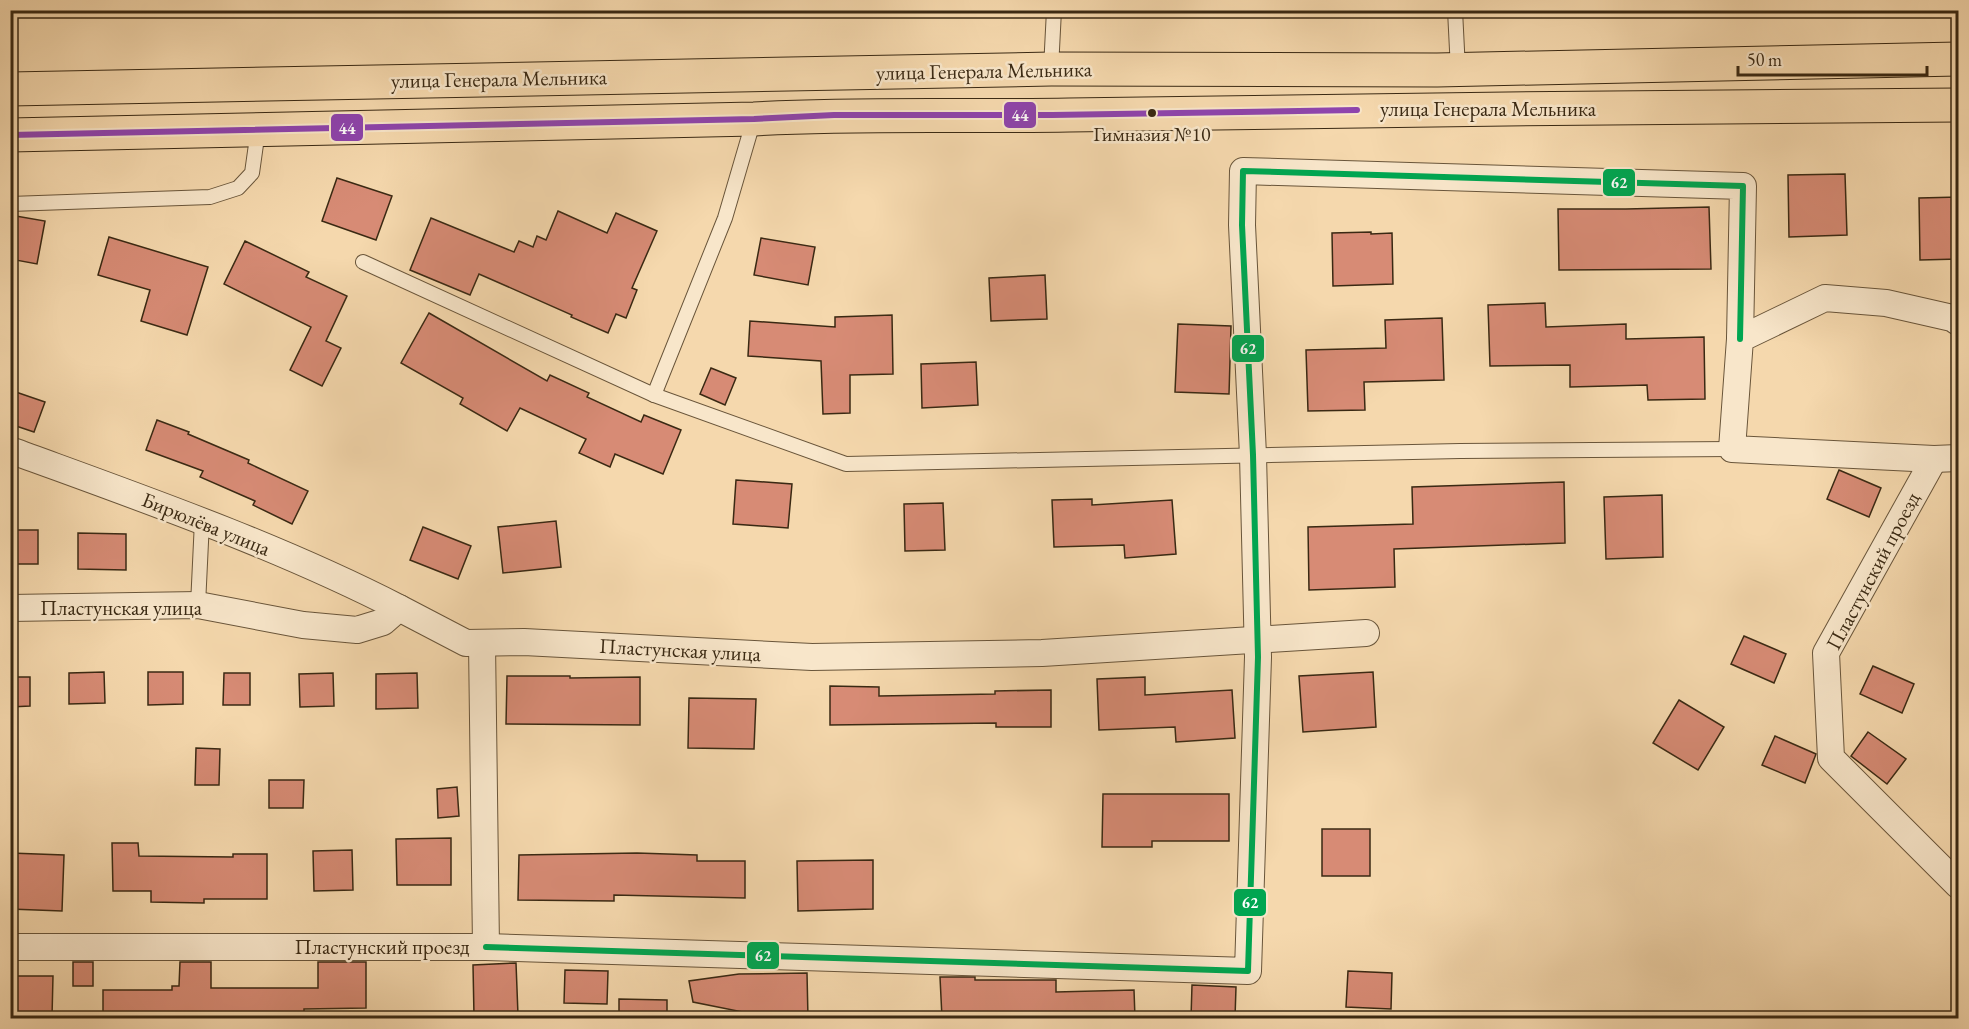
<svg xmlns="http://www.w3.org/2000/svg" width="1969" height="1029" font-family="'EB Garamond',serif">
<style>
.building{fill:#d78b75;stroke:#3a2913;stroke-width:1.5}
.lines{fill:none;stroke-linecap:round;stroke-linejoin:round}
.lane-casing{stroke:#69553a;stroke-width:16}
.street-casing{stroke:#69553a;stroke-width:28}
.primary-casing{stroke:#3a2913;stroke-width:35}
.lane{stroke:#f8e6ca;stroke-width:14}
.street{stroke:#f8e6ca;stroke-width:26}
.primary{stroke:#f5d8ad;stroke-width:33}
.bus-1-casing{stroke:#f8e6ca;stroke-width:10}
.bus-2-casing{stroke:#f8e6ca;stroke-width:10}
.bus-1{stroke:#8e44ad;stroke-width:6}
.bus-2{stroke:#00a651;stroke-width:6}
.bus-dot{fill:#3a2913;stroke:#f8e6ca;stroke-width:2}
.labels{text-anchor:middle;stroke-width:5;stroke-linejoin:round;paint-order:stroke}
.bus-label{font-size:20px;fill:#3a2913;stroke:#f8e6ca}
.street-label{font-size:21px;fill:#3a2913;stroke:#f8e6ca}
.line-badge{stroke:#f8e6ca;stroke-width:2}
.badge-label{font-size:16px;text-anchor:middle;font-weight:bold;fill:#fff}
</style>
<rect width="100%" height="100%" fill="#f5d8ad"/>
<filter id="stains"><feTurbulence type="fractalNoise" baseFrequency=".00333" numOctaves="4"/><feColorMatrix values="0 0 0 0 .2 0 0 0 0 .09 0 0 0 0 .02 0 0 0 .5 -.17"/></filter>
<radialGradient id="worn" r=".72"><stop offset=".6" stop-color="#630" stop-opacity="0"/><stop offset="1" stop-color="#630" stop-opacity=".3"/></radialGradient>
<g class="building">
<polygon points="1845,174 1847,235 1789,237 1788,175"/>
<polygon points="337,178 392,196 376,240 322,221"/>
<polygon points="1959,197 1959,259 1920,260 1919,198"/>
<polygon points="1709,207 1711,269 1559,270 1558,209 1626,209"/>
<polygon points="558,211 607,233 616,213 657,231 632,288 637,290 626,318 616,314 608,333 571,317 572,315 479,274 470,295 410,270 431,218 514,252 519,241 533,247 537,236 546,240"/>
<polygon points="10,215 45,221 37,264 10,259"/>
<polygon points="1371,232 1371,234 1392,233 1393,284 1333,286 1332,233"/>
<polygon points="109,237 208,267 187,335 141,321 150,290 98,275"/>
<polygon points="761,238 815,247 808,285 754,275"/>
<polygon points="245,241 309,272 306,277 347,296 326,341 341,348 322,386 290,370 311,327 224,284"/>
<polygon points="1045,275 1047,319 991,321 989,278"/>
<polygon points="1545,303 1546,327 1626,324 1626,339 1704,337 1705,399 1648,400 1647,385 1570,387 1570,365 1490,366 1488,305"/>
<polygon points="429,313 547,381 550,375 589,393 587,397 641,422 644,415 681,430 663,474 615,454 610,467 579,453 586,439 520,408 507,431 460,404 463,398 401,363"/>
<polygon points="892,315 893,374 850,375 850,413 823,414 821,361 748,356 750,321 835,327 835,317"/>
<polygon points="1442,318 1444,380 1364,382 1365,410 1308,411 1306,350 1386,348 1385,320"/>
<polygon points="1178,324 1231,326 1229,394 1175,392"/>
<polygon points="976,362 978,405 922,408 921,364"/>
<polygon points="711,368 736,378 725,405 700,394"/>
<polygon points="10,390 45,402 34,432 10,424"/>
<polygon points="157,420 189,432 188,434 249,460 248,463 308,491 292,524 253,505 255,501 200,477 203,471 146,450"/>
<polygon points="1839,470 1881,488 1869,517 1827,499"/>
<polygon points="736,480 792,484 788,528 733,524"/>
<polygon points="1564,482 1565,543 1394,549 1395,587 1309,590 1308,527 1413,524 1412,487"/>
<polygon points="1662,495 1663,557 1606,559 1604,497"/>
<polygon points="1092,499 1092,505 1172,500 1176,554 1125,558 1124,545 1054,547 1052,500"/>
<polygon points="943,503 945,550 905,551 904,504"/>
<polygon points="556,521 561,567 503,573 498,527"/>
<polygon points="423,527 471,546 458,579 410,560"/>
<rect x="10" y="530" width="28" height="34"/>
<polygon points="78,533 126,534 126,570 78,569"/>
<polygon points="1744,636 1786,654 1774,683 1731,664"/>
<polygon points="1873,666 1914,684 1902,713 1860,694"/>
<polygon points="104,672 105,703 69,704 69,673"/>
<polygon points="148,672 183,672 183,704 148,705"/>
<polygon points="1373,672 1376,727 1303,732 1299,676"/>
<polygon points="224,673 250,673 250,705 223,705"/>
<polygon points="333,673 334,706 300,707 299,674"/>
<polygon points="417,673 418,708 376,709 376,674"/>
<polygon points="507,676 570,676 570,678 640,677 640,725 506,724"/>
<polygon points="10,677 30,677 30,706 10,707"/>
<polygon points="1145,677 1145,695 1232,690 1235,738 1176,742 1175,727 1099,730 1097,679"/>
<polygon points="830,686 879,687 879,696 995,694 995,691 1051,690 1051,727 996,727 996,723 830,725"/>
<polygon points="689,698 756,699 754,749 688,748"/>
<polygon points="1679,700 1724,727 1698,770 1653,743"/>
<polygon points="1868,732 1906,759 1887,784 1851,756"/>
<polygon points="1775,736 1816,754 1805,783 1762,765"/>
<polygon points="196,748 220,749 219,785 195,785"/>
<polygon points="269,780 304,780 303,808 269,808"/>
<polygon points="457,787 459,816 438,818 437,789"/>
<polygon points="1103,794 1229,794 1229,841 1152,841 1152,847 1102,847"/>
<rect x="1322" y="829" width="48" height="47"/>
<polygon points="451,838 451,885 397,885 396,839"/>
<polygon points="112,843 138,843 139,856 233,857 233,854 267,854 267,899 204,899 204,903 151,902 151,891 113,891"/>
<polygon points="352,850 353,890 314,891 313,851"/>
<polygon points="10,853 64,855 62,911 10,909"/>
<polygon points="637,853 697,855 697,861 745,861 745,898 614,895 614,901 518,900 519,855"/>
<polygon points="873,860 873,909 798,911 797,861"/>
<rect x="73" y="962" width="20" height="24"/>
<polygon points="180,962 211,962 211,988 318,988 318,962 366,962 366,1008 304,1009 304,1018 103,1018 103,990 172,990 172,986 179,986"/>
<polygon points="516,963 518,1015 474,1016 473,965"/>
<polygon points="565,970 608,971 607,1004 564,1003"/>
<polygon points="1348,971 1392,973 1391,1009 1346,1007"/>
<polygon points="807,973 808,1018 748,1018 748,1013 693,1002 689,981 739,974"/>
<polygon points="16,976 53,976 52,1017 15,1017"/>
<polygon points="940,977 975,977 975,980 1056,980 1056,992 1134,990 1135,1018 994,1018 994,1015 942,1018"/>
<polygon points="1192,985 1236,987 1235,1018 1191,1018"/>
<polygon points="619,999 667,1000 667,1018 619,1018"/>
</g>
<g class="lines">
<g class="lane-casing">
<g id="lane">
<polyline points="1455,10 1458,70"/>
<polyline points="1051,69 1054,10"/>
<polyline points="10,204 210,197 238,188 252,173 258,130"/>
<polyline points="363,262 654,395 846,464 1460,451 1732,449"/>
<polyline points="654,395 725,218 754,119"/>
<polyline points="198,605 202,521"/>
</g>
</g>
<g class="street-casing">
<g id="street">
<polyline points="1958,322 1952,318 1886,303 1825,298 1740,339 1732,449 1934,459 1958,458"/>
<path d="M 10,450 C 141,498 274,544 399,608"/>
<polyline points="1934,459 1826,653 1831,758 1958,885"/>
<polyline points="10,608 198,605 303,625 357,630 383,622 399,608 466,643 524,642 812,657 1042,653 1366,633"/>
<polyline points="10,947 486,947 482,643"/>
<polyline points="486,947 1248,971 1258,657 1253,455 1242,225 1243,171 1743,186 1740,339"/>
</g>
</g>
<g class="primary-casing">
<g id="primary">
<polyline points="10,89 1051,69 1437,70 1958,59"/>
<path d="M 10,135 L 754,119 C 859,113 963,117 1069,115 C 1365,109 1662,108 1958,105"/>
</g>
</g>
<use href="#lane" class="lane"/>
<use href="#street" class="street"/>
<use href="#primary" class="primary"/>
<g class="bus-1-casing">
<polyline id="bus-1" points="10,135 754,119 834,115 1052,115 1357,110"/>
</g>
<g class="bus-2-casing">
<polyline id="bus-2" points="486,947 1248,971 1258,657 1253,455 1242,225 1243,171 1743,186 1740,339"/>
</g>
<use href="#bus-1" class="bus-1"/>
<use href="#bus-2" class="bus-2"/>
</g>
<circle class="bus-dot" cx="1152" cy="113" r="5"/>
<g class="labels">
<g class="bus-label">
<text x="1152" y="141">Гимназия №10</text>
</g>
<g class="street-label">
<text transform="translate(984 71) rotate(-1)" y="7">улица Генерала Мельника</text>
<text transform="translate(499 79) rotate(-1)" y="7">улица Генерала Мельника</text>
<text x="1488" y="116">улица Генерала Мельника</text>
<text transform="translate(206 524) rotate(22)" y="7">Бирюлёва улица</text>
<text transform="translate(1873 571) rotate(-62)" y="7">Пластунский проезд</text>
<text x="121" y="615">Пластунская улица</text>
<text transform="translate(680 650) rotate(3)" y="7">Пластунская улица</text>
<text x="382" y="954">Пластунский проезд</text>
</g>
</g>
<g class="line-badge">
<rect x="1003" y="101" width="34" height="28" rx="6" fill="#8e44ad"/>
<rect x="330" y="113" width="34" height="29" rx="6" fill="#8e44ad"/>
<rect x="1602" y="168" width="34" height="29" rx="6" fill="#00a651"/>
<rect x="1231" y="334" width="34" height="29" rx="6" fill="#00a651"/>
<rect x="1233" y="888" width="34" height="29" rx="6" fill="#00a651"/>
<rect x="746" y="941" width="34" height="29" rx="6" fill="#00a651"/>
</g>
<g class="badge-label">
<text x="1020" y="121">44</text>
<text x="347" y="134">44</text>
<text x="1619" y="188">62</text>
<text x="1248" y="354">62</text>
<text x="1250" y="908">62</text>
<text x="763" y="961">62</text>
</g>
<rect width="1969" height="1029" fill="none" stroke="#f5d8ad" stroke-width="36"/>
<rect x="12" y="12" width="1945" height="1005" fill="none" stroke="#3a2913" stroke-width="3"/>
<rect x="18" y="18" width="1933" height="993" fill="none" stroke="#3a2913" stroke-width="1.5"/>
<path d="M1738 66v9h189v-9" fill="none" stroke="#3a2913" stroke-width="3"/>
<text x="1747" y="66" font-size="18" fill="#3a2913" stroke="#f8e6ca" stroke-width="4.5" paint-order="stroke">50 m</text>
<rect width="100%" height="100%" filter="url(#stains)"/>
<rect width="100%" height="100%" fill="url(#worn)"/>
</svg>
